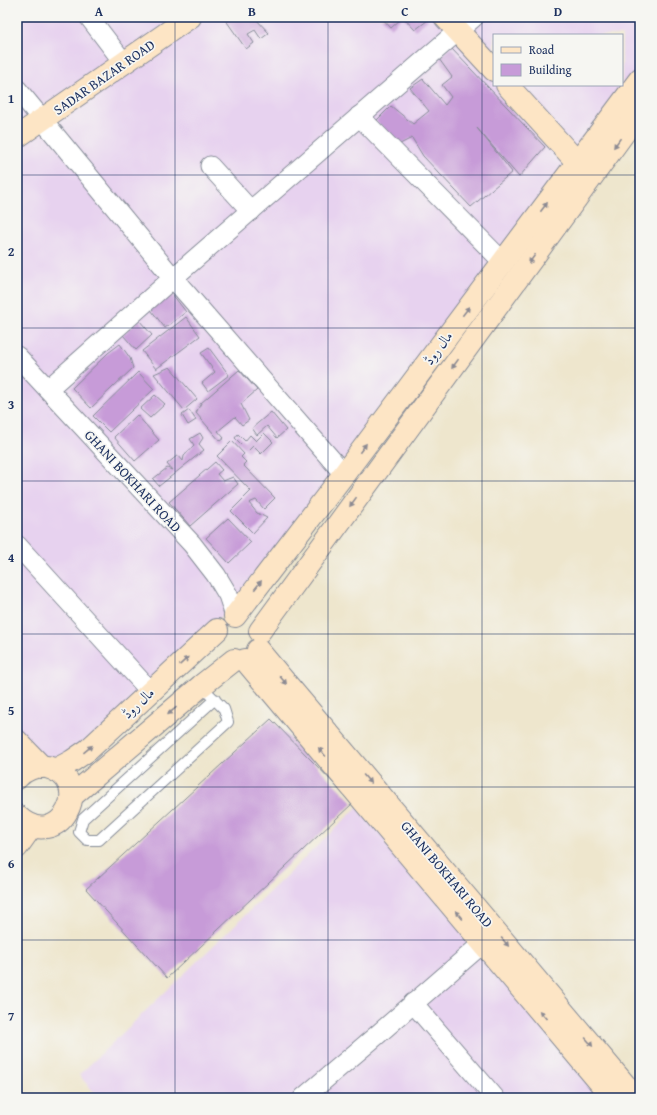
<svg xmlns="http://www.w3.org/2000/svg" width="657" height="1115" font-family="'Gentium Book Plus',Amiri,serif">
<style>
.built{fill:#e7d2ef;fill-rule:evenodd}
.building{fill:#c79bd8}
.lines{fill:none;stroke-linecap:round;stroke-linejoin:round}
.lane-casing{stroke:#848a96;stroke-width:12}
.street-casing{stroke:#848a96;stroke-width:21}
.secondary-casing{stroke:#848a96;stroke-width:24}
.lane{stroke:#fff;stroke-width:10}
.street{stroke:#fff;stroke-width:19}
.secondary{stroke:#fde5c5;stroke-width:22}
.oneway{fill:#8c8a92}
.grid{fill:none;stroke:#1b2f5e;stroke-width:1;stroke-opacity:0.55}
.labels{text-anchor:middle;stroke-width:3.5;stroke-linejoin:round;paint-order:stroke}
.street-label{font-size:14px;fill:#1b2f5e;stroke:#f6f6f2}
.neatline{fill:none;stroke:#1b2f5e;stroke-width:1.5}
.grid-label{font-size:13px;text-anchor:middle;font-weight:bold;fill:#1b2f5e}
</style>
<rect width="100%" height="100%" fill="#f6f6f2"/>
<filter id="ink" filterUnits="userSpaceOnUse"><feTurbulence type="fractalNoise" baseFrequency=".025" numOctaves="2"/><feDisplacementMap in="SourceGraphic" scale="8" xChannelSelector="R" yChannelSelector="G"/><feConvolveMatrix kernelMatrix="1 2 1 2 8 2 1 2 1" color-interpolation-filters="sRGB"/></filter>
<filter id="wash" filterUnits="userSpaceOnUse"><feTurbulence type="fractalNoise" baseFrequency=".012" numOctaves="4" result="noise"/><feDisplacementMap in="SourceGraphic" scale="16" xChannelSelector="R" yChannelSelector="G"/><feGaussianBlur stdDeviation="0.9" result="paint"/><feColorMatrix in="noise" values="0 0 0 0 0 0 0 0 0 0 0 0 0 0 0 0 0 1.4 0 .05"/><feComposite in="paint" operator="in"/></filter>
<g filter="url(#wash)">
<rect width="100%" height="100%" fill="#eee6cd"/>
<g class="built">
<path d="M 17,17 L 640,17 L 640,72 L 245,593 L 88,750 L 42,767 L 17,741 ZM 494,35 L 622,35 L 622,85 L 494,85 Z"/>
<polygon points="373,792 633,1098 99,1098 79,1075"/>
</g>
<g id="blocks">
<g class="building">
<polygon points="229,17 254,17 269,33 261,39 255,30 248,34 254,43 246,49 225,19"/>
<polygon points="381,17 426,17 428,20 415,30 403,17 391,28"/>
<polygon points="451,48 545,147 519,177 477,128 512,172 471,207 423,156 412,138 400,144 376,121 391,106 413,124 429,111 410,88 423,79 445,105 451,97 442,85 452,77 439,59"/>
<polygon points="169,290 186,312 165,328 148,306"/>
<polygon points="186,317 200,336 156,369 142,351"/>
<polygon points="139,320 152,335 136,350 123,335"/>
<polygon points="120,344 130,358 133,368 91,408 72,388 108,353"/>
<polygon points="209,348 229,375 208,391 202,383 215,372 201,353"/>
<polygon points="170,367 197,399 184,410 154,374"/>
<polygon points="239,370 257,390 241,404 249,420 242,425 235,417 218,431 224,438 220,441 196,413 201,403"/>
<polygon points="138,372 154,389 109,432 93,416"/>
<polygon points="155,395 165,404 150,418 140,409"/>
<polygon points="189,410 196,420 188,425 182,415"/>
<polygon points="271,412 286,430 277,438 267,426 257,435 252,428"/>
<polygon points="137,415 159,440 135,461 114,437"/>
<polygon points="200,433 203,438 199,444 204,450 159,486 153,479 167,468 172,470 167,464 178,455 183,461 184,456 194,445 190,439"/>
<polygon points="264,433 273,442 261,454 253,446 248,451 235,438 238,434 245,441 250,435 256,441"/>
<polygon points="232,441 244,454 241,457 246,462 243,465 275,498 264,509 256,500 249,503 257,513 267,518 253,533 231,511 251,491 217,456"/>
<polygon points="215,462 222,470 217,474 223,481 233,477 238,484 190,526 169,502"/>
<polygon points="228,518 251,542 229,563 206,538"/>
<polygon points="271,719 353,803 167,978 86,889"/>
</g>
</g>
</g>
<g filter="url(#ink)">
<use href="#blocks" fill-opacity="0" stroke="#848a96" stroke-width="1"/>
<g class="lines">
<g class="lane-casing">
<polyline id="lane" points="201,686 224,709 228,722 99,840 87,840 79,832 83,819 215,699"/>
</g>
<g class="street-casing">
<g id="street">
<polyline points="89,17 124,63"/>
<polyline points="17,89 173,278 344,474"/>
<polyline points="359,116 503,262"/>
<polyline points="210,166 251,211"/>
<polyline points="17,356 192,544 216,575 228,595 235,616"/>
<polyline points="48,389 173,278 474,17"/>
<polyline points="17,545 151,692"/>
<polyline points="413,1003 495,1098"/>
<polyline points="303,1098 376,1036 483,943"/>
</g>
</g>
<g class="secondary-casing">
<g id="secondary">
<polyline points="445,17 494,70"/>
<polyline points="507,85 577,162"/>
<polyline points="17,137 190,17"/>
<polyline points="235,616 344,474 640,79"/>
<polyline points="260,631 640,111"/>
<polyline points="258,650 636,1098"/>
<polyline points="245,660 613,1098"/>
<polyline points="17,741 42,767"/>
<polyline points="55,770 72,761 88,750 217,630"/>
<path d="M 17,778 C 24,770 36,765 47,767 C 98,780 59,856 17,816"/>
<polyline points="72,796 201,686 234,660"/>
<polyline points="17,847 32,826"/>
</g>
</g>
<use href="#lane" class="lane"/>
<use href="#street" class="street"/>
<use href="#secondary" class="secondary"/>
</g>
<defs><path id="oneway-solid" d="M-6-.8H1V-3.2L6.5 0L1 3.2V.8H-6Z"/></defs>
<g class="oneway">
<use href="#oneway-solid" transform="translate(617 143) rotate(126)"/>
<use href="#oneway-solid" transform="translate(544 207) rotate(-53)"/>
<use href="#oneway-solid" transform="translate(532 259) rotate(126)"/>
<use href="#oneway-solid" transform="translate(466 311) rotate(-53)"/>
<use href="#oneway-solid" transform="translate(455 364) rotate(126)"/>
<use href="#oneway-solid" transform="translate(363 448) rotate(-53)"/>
<use href="#oneway-solid" transform="translate(353 502) rotate(126)"/>
<use href="#oneway-solid" transform="translate(258 585) rotate(-52)"/>
<use href="#oneway-solid" transform="translate(184 661) rotate(-43)"/>
<use href="#oneway-solid" transform="translate(283 680) rotate(50)"/>
<use href="#oneway-solid" transform="translate(172 711) rotate(140)"/>
<use href="#oneway-solid" transform="translate(88 749) rotate(-40)"/>
<use href="#oneway-solid" transform="translate(322 752) rotate(-130)"/>
<use href="#oneway-solid" transform="translate(367 779) rotate(50)"/>
<use href="#oneway-solid" transform="translate(459 915) rotate(-130)"/>
<use href="#oneway-solid" transform="translate(505 942) rotate(50)"/>
<use href="#oneway-solid" transform="translate(543 1015) rotate(-130)"/>
<use href="#oneway-solid" transform="translate(589 1042) rotate(50)"/>
</g>
</g>
<path class="grid" d="M 175,17 L 175,1098M 328,17 L 328,1098M 482,17 L 482,1098M 17,175 L 640,175M 17,328 L 640,328M 17,481 L 640,481M 17,634 L 640,634M 17,787 L 640,787M 17,940 L 640,940"/>
<g class="labels">
<g class="street-label">
<text transform="translate(104 77) rotate(-35)" y="5">SADAR BAZAR ROAD</text>
<text transform="translate(438 348) rotate(-53)" y="5">مال روڈ</text>
<text transform="translate(133 481) rotate(47)" y="5">GHANI BOKHARI ROAD</text>
<text transform="translate(138 703) rotate(-43)" y="5">مال روڈ</text>
<text transform="translate(447 874) rotate(50)" y="5">GHANI BOKHARI ROAD</text>
</g>
</g>
<rect width="657" height="1115" fill="none" stroke="#f6f6f2" stroke-width="44"/>
<rect x="493" y="34" width="130" height="52" fill="#f6f6f2" stroke="#9ea6b7"/>
<rect x="501" y="47" width="20" height="6" fill="#fde5c5" stroke="#9ea6b7"/>
<text x="529" y="54" font-size="12" fill="#1b2f5e">Road</text>
<rect x="501" y="64" width="20" height="12" fill="#c79bd8" stroke="#9ea6b7"/>
<text x="529" y="74" font-size="12" fill="#1b2f5e">Building</text>
<rect x="22" y="22" width="613" height="1071" class="neatline"/>
<g class="grid-label">
<text x="99" y="16">A</text>
<text x="252" y="16">B</text>
<text x="405" y="16">C</text>
<text x="558" y="16">D</text>
<text x="11" y="103">1</text>
<text x="11" y="256">2</text>
<text x="11" y="409">3</text>
<text x="11" y="562">4</text>
<text x="11" y="715">5</text>
<text x="11" y="868">6</text>
<text x="11" y="1021">7</text>
</g>
</svg>
